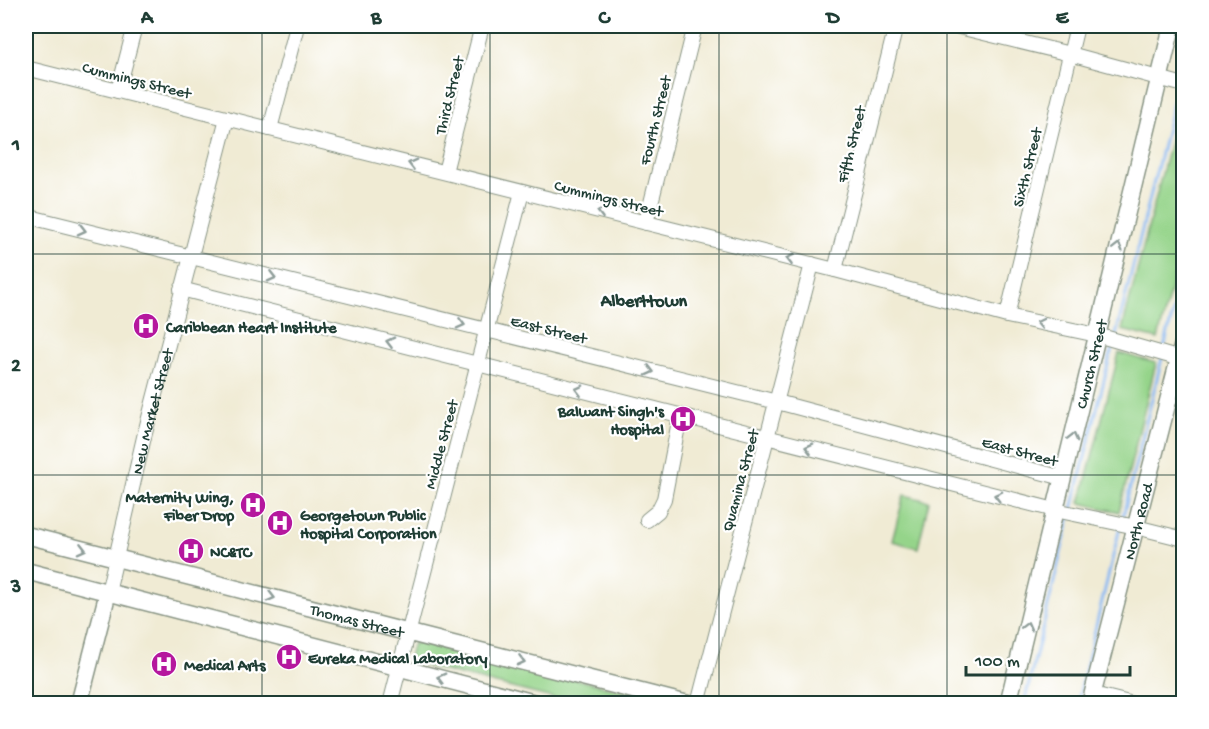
<svg xmlns="http://www.w3.org/2000/svg" width="1209" height="729" font-family="'Gochi Hand',sans-serif">
<style>
.green{fill:#95d48a;stroke:#5a885f;stroke-width:1.5}
.lines{fill:none;stroke-linecap:round;stroke-linejoin:round}
.stream{stroke:#87b8f3;stroke-width:3}
.minor-casing{stroke:#889484;stroke-width:16}
.tertiary-casing{stroke:#889484;stroke-width:19}
.minor{stroke:#fff;stroke-width:14}
.tertiary{stroke:#fff;stroke-width:16}
.oneway{stroke:#8f9e9a}
.grid{fill:none;stroke:#1f3d34;stroke-width:1.5;stroke-opacity:0.55}
.labels{text-anchor:middle;stroke-width:4.5;stroke-linejoin:round;paint-order:stroke}
.street-label{font-size:16px;fill:#1f3d34;stroke:#fff}
.poi-label{font-size:16px;font-weight:bold;fill:#1f3d34;stroke:#fff;text-anchor:start}
.neighbourhood-label{font-size:18px;font-weight:bold;fill:#1f3d34;stroke:#fff}
.neatline{fill:none;stroke:#1f3d34;stroke-width:2}
.grid-label{font-size:20px;text-anchor:middle;font-weight:bold;fill:#1f3d34}
</style>
<rect width="100%" height="100%" fill="#fff"/>
<filter id="ink" filterUnits="userSpaceOnUse"><feTurbulence type="fractalNoise" baseFrequency=".0167" numOctaves="2"/><feDisplacementMap in="SourceGraphic" scale="12" xChannelSelector="R" yChannelSelector="G"/><feConvolveMatrix kernelMatrix="1 2 1 2 8 2 1 2 1" color-interpolation-filters="sRGB"/></filter>
<filter id="wash" filterUnits="userSpaceOnUse"><feTurbulence type="fractalNoise" baseFrequency=".008" numOctaves="4" result="noise"/><feDisplacementMap in="SourceGraphic" scale="24" xChannelSelector="R" yChannelSelector="G"/><feGaussianBlur stdDeviation="1.35" result="paint"/><feColorMatrix in="noise" values="0 0 0 0 0 0 0 0 0 0 0 0 0 0 0 0 0 1.4 0 .05"/><feComposite in="paint" operator="in"/></filter>
<g filter="url(#wash)">
<rect width="100%" height="100%" fill="#f0ebd4"/>
<g class="green">
<polygon points="1181,99 1184,100 1183,243 1158,339 1122,330"/>
<polygon points="1119,353 1156,363 1119,512 1080,503"/>
<polygon points="904,495 929,501 918,548 892,541"/>
<polygon points="417,642 676,703 572,703 413,663 409,657 412,645"/>
</g>
<g class="lines">
<g class="stream">
<polyline points="1179,79 1184,60"/>
<polyline points="1116,335 1177,88"/>
<polyline points="1164,348 1184,269"/>
<polyline points="1072,509 1113,344"/>
<polyline points="1122,520 1162,358"/>
<polyline points="1024,704 1070,516"/>
<polyline points="1077,704 1120,527"/>
</g>
</g>
</g>
<g filter="url(#ink)">
<g class="lines">
<g class="minor-casing">
<g id="minor">
<polyline points="955,26 1070,54 1184,85"/>
<polyline points="26,68 835,270 1007,316 1097,335 1184,360"/>
<polyline points="118,91 135,26"/>
<polyline points="270,129 297,26"/>
<polyline points="445,172 482,26"/>
<polyline points="26,216 777,402 1063,478"/>
<polyline points="646,223 695,26"/>
<polyline points="835,270 896,26"/>
<polyline points="181,289 1055,510 1136,527 1184,539"/>
<polyline points="1007,316 1077,26"/>
<polyline points="647,520 658,511 664,499 680,416"/>
<path id="s1" d="M 108,592 L 144,437 L 227,118"/>
<polyline points="1093,694 1133,704"/>
<polyline points="390,704 522,192"/>
<polyline points="698,704 812,264"/>
</g>
</g>
<g class="tertiary-casing">
<g id="tertiary">
<path id="s2" d="M 26,535 L 688,704"/>
<polyline points="26,571 539,704"/>
<polyline points="79,704 108,592"/>
<path id="s3" d="M 1008,704 L 1172,26"/>
<path id="s4" d="M 1090,704 L 1184,339"/>
</g>
</g>
<use href="#minor" class="minor"/>
<use href="#tertiary" class="tertiary"/>
</g>
<defs><path id="oneway-chevron" d="M-2-3.5L2.5 0L-2 3.5" fill="none" stroke-width="1.6" stroke-linecap="round" stroke-linejoin="round" transform="scale(1.5)"/></defs>
<g class="oneway">
<use href="#oneway-chevron" transform="translate(412 164) rotate(-166)"/>
<use href="#oneway-chevron" transform="translate(601 212) rotate(-166)"/>
<use href="#oneway-chevron" transform="translate(82 230) rotate(14)"/>
<use href="#oneway-chevron" transform="translate(1118 247) rotate(-76)"/>
<use href="#oneway-chevron" transform="translate(790 259) rotate(-166)"/>
<use href="#oneway-chevron" transform="translate(272 277) rotate(14)"/>
<use href="#oneway-chevron" transform="translate(1040 323) rotate(-168)"/>
<use href="#oneway-chevron" transform="translate(461 324) rotate(14)"/>
<use href="#oneway-chevron" transform="translate(390 342) rotate(-166)"/>
<use href="#oneway-chevron" transform="translate(650 371) rotate(14)"/>
<use href="#oneway-chevron" transform="translate(579 390) rotate(-166)"/>
<use href="#oneway-chevron" transform="translate(1073 437) rotate(-76)"/>
<use href="#oneway-chevron" transform="translate(809 448) rotate(-166)"/>
<use href="#oneway-chevron" transform="translate(998 496) rotate(-166)"/>
<use href="#oneway-chevron" transform="translate(82 549) rotate(14)"/>
<use href="#oneway-chevron" transform="translate(271 597) rotate(14)"/>
<use href="#oneway-chevron" transform="translate(1027 626) rotate(-76)"/>
<use href="#oneway-chevron" transform="translate(521 661) rotate(14)"/>
<use href="#oneway-chevron" transform="translate(441 678) rotate(-165)"/>
</g>
</g>
<path class="grid" d="M 262,26 L 262,704M 490,26 L 490,704M 719,26 L 719,704M 947,26 L 947,704M 26,254 L 1184,254M 26,475 L 1184,475"/>
<defs>
<g id="hospital-disc" transform="scale(1.35)"><circle r="9.5" fill="#b5179e" stroke="#fff"/><path d="M-5-5h3v3.5h4V-5h3V5h-3V1.5h-4V5h-3Z" fill="#fff"/></g>
</defs>
<g fill-rule="evenodd">
<use href="#hospital-disc" x="146" y="326"/>
<use href="#hospital-disc" x="683" y="419"/>
<use href="#hospital-disc" x="253" y="505"/>
<use href="#hospital-disc" x="280" y="523"/>
<use href="#hospital-disc" x="191" y="551"/>
<use href="#hospital-disc" x="289" y="657"/>
<use href="#hospital-disc" x="164" y="664"/>
</g>
<g class="labels">
<g class="street-label">
<text transform="translate(137 79) rotate(14)" y="6">Cummings Street</text>
<text transform="translate(448 95) rotate(-76)" y="6">Third Street</text>
<text transform="translate(654 120) rotate(-76)" y="6">Fourth Street</text>
<text transform="translate(850 144) rotate(-76)" y="6">Fifth Street</text>
<text transform="translate(1026 167) rotate(-76)" y="6">Sixth Street</text>
<text transform="translate(609 197) rotate(14)" y="6">Cummings Street</text>
<text transform="translate(549 328) rotate(14)" y="6">East Street</text>
<text dy="6" stroke="none"><textPath href="#s3" startOffset="350">Church Street</textPath></text>
<text dy="6" stroke="none"><textPath href="#s1" startOffset="186">New Market Street</textPath></text>
<text transform="translate(440 444) rotate(-75)" y="6">Middle Street</text>
<text transform="translate(1020 450) rotate(15)" y="6">East Street</text>
<text transform="translate(739 480) rotate(-75)" y="6">Quamina Street</text>
<text dy="6" stroke="none"><textPath href="#s4" startOffset="189">North Road</textPath></text>
<text dy="6" stroke="none"><textPath href="#s2" startOffset="342">Thomas Street</textPath></text>
</g>
<g class="poi-label">
<text x="166" y="332">Caribbean Heart Institute</text>
<text x="664" y="416" text-anchor="end">Balwant Singh's<tspan x="664" dy="18">Hospital</tspan></text>
<text x="234" y="502" text-anchor="end">Maternity Wing,<tspan x="234" dy="18">Fiber Drop</tspan></text>
<text x="300" y="520">Georgetown Public<tspan x="300" dy="18">Hospital Corporation</tspan></text>
<text x="210" y="557">NC&amp;TC</text>
<text x="308" y="663">Eureka Medical Laboratory</text>
<text x="184" y="670">Medical Arts</text>
</g>
<g class="neighbourhood-label">
<text x="644" y="306">Alberttown</text>
</g>
</g>
<rect width="1209" height="729" fill="none" stroke="#fff" stroke-width="66"/>
<path d="M966 666v9h164v-9" fill="none" stroke="#1f3d34" stroke-width="3"/>
<text x="975" y="666" font-size="18" fill="#1f3d34" stroke="#ffffff" stroke-width="4.5" paint-order="stroke">100 m</text>
<rect x="33" y="33" width="1143" height="663" class="neatline"/>
<g class="grid-label">
<text x="147" y="23">A</text>
<text x="376" y="23">B</text>
<text x="604" y="23">C</text>
<text x="833" y="23">D</text>
<text x="1062" y="23">E</text>
<text x="16" y="150">1</text>
<text x="16" y="371">2</text>
<text x="16" y="592">3</text>
</g>
</svg>
